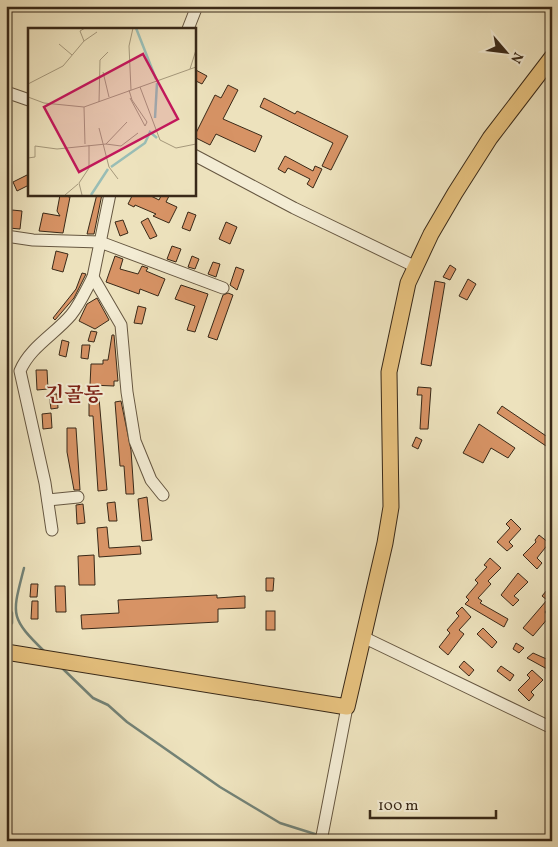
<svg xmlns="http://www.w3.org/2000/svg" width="558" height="847" font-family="Vollkorn,'Noto Serif KR',serif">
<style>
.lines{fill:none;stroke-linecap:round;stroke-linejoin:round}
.stream{stroke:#738276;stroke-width:2.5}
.building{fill:#d79365;stroke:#392918}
.minor-casing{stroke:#665741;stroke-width:13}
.major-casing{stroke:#392918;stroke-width:17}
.minor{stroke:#f3ecd4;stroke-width:11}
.major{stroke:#e6c17e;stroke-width:15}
.labels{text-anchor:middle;stroke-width:4;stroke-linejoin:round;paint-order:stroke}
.quarter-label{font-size:20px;font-weight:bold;fill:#7a1f14;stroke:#f3ecd4}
.inset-river{fill:none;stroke:#99bdb5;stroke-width:2.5}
.inset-road{fill:none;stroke:#a5987b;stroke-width:1}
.view{fill:#c2185b;fill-opacity:0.15;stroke:#c2185b;stroke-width:2.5}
.inset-edge{fill:none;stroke:#392918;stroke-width:2.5}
</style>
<rect width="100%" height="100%" fill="#ede2bd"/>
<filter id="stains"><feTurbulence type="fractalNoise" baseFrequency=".004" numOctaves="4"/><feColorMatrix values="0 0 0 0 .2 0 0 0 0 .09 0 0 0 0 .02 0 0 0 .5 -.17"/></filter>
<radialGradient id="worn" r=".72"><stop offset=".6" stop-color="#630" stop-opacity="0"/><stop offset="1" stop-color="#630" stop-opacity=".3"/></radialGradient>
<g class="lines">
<g class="stream">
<path d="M 24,568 C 12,615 9,617 45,652"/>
<polyline points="6,603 12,613 12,623 6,629"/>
<polyline points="62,668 93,698 108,705 127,722 220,787 280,823 318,835"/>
<polyline points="326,838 346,841"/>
</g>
</g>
<g class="building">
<polygon points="194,69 207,76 202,84 194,80"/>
<polygon points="228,85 238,90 223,119 262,136 255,152 216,134 210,145 194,137 215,95 221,98"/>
<polygon points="264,98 295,114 297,111 348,136 331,170 322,166 333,143 260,107"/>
<polygon points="285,156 313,171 315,166 322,169 313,188 307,184 310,179 288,168 285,173 278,169"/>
<polygon points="29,174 29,185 17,191 13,182"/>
<polygon points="97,194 102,194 94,234 87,234"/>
<polygon points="133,194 147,194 159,200 162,194 170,194 166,202 177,207 169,223 153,216 156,214 135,205 134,207 128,204"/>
<polygon points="60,195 70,197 63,233 39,231 43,213 60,216 57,211"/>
<polygon points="12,210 22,211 20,229 9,228"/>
<polygon points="188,212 196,215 190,231 182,228"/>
<polygon points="148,218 157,236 150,239 141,222"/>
<polygon points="123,220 128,233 120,236 115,222"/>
<polygon points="226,222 237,227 230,244 219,239"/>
<polygon points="172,246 181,249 176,262 167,259"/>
<polygon points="56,251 68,254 63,272 52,269"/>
<polygon points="115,256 123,259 120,269 138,274 142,266 148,268 146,271 165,279 158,296 140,289 139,294 106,282"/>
<polygon points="192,256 199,259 195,269 188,267"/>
<polygon points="213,262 220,264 216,277 208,274"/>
<polygon points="450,265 456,269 450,280 443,277"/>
<polygon points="236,267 244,270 237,290 230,285"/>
<polygon points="82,273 86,274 74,298 55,320 53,318 76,289"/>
<polygon points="468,279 476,284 467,300 459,296"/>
<polygon points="435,281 445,283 431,366 421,364"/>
<polygon points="181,285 208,294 195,332 187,330 195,306 175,299"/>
<polygon points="228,293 233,295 217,340 208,337 223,295"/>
<polygon points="97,298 109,320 95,329 79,321 87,304"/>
<polygon points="138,306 146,308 142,324 134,323"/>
<polygon points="91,331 97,332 94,342 88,341"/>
<polygon points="112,335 114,335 118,381 114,381 114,386 90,385 91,364 103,364 103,360 108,360"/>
<polygon points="62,340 69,342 66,357 59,355"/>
<polygon points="82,345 90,345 88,359 81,358"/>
<polygon points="36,370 47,370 48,389 37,390"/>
<polygon points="418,387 431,388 428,429 420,429 422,395 417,395"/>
<polygon points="49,394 57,394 58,408 51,409"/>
<polygon points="89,398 99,398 107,490 98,491 93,416 89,416"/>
<polygon points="121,401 131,450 134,494 126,494 124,466 120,466 115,402"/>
<polygon points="502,406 552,440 552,450 497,413"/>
<polygon points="51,413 52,428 43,429 42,414"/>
<polygon points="479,424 515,448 508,458 491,448 483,463 463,453"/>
<polygon points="67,428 76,428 80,490 74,490 67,452"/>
<polygon points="416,437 422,440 418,449 412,446"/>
<polygon points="147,497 152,540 142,541 138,499"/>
<polygon points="115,502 117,521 109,521 107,503"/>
<polygon points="83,504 85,523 77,524 76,505"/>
<polygon points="511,519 521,529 509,542 513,546 507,551 497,542 510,528 506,524"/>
<polygon points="107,527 109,548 140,546 141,554 99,557 97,528"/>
<polygon points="539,535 549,543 537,558 542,563 537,569 523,555 536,542 535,540"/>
<polygon points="94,555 95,585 79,585 78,556"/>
<polygon points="490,558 501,568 488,581 491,584 478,598 482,601 480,603 508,619 504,627 465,604 469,600 466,597 478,583 475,580 487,567 484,565"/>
<polygon points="518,573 528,582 514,596 519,600 513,606 501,595"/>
<polygon points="266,578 274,578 273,591 266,591"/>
<polygon points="31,584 38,584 37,597 30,597"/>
<polygon points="55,586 65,586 66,612 56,612"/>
<polygon points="547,590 552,594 552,604 545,612 549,617 533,636 523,628 547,600 542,596"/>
<polygon points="217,595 217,598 245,596 245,608 218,609 218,622 82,629 81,615 119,613 118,600"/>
<polygon points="32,601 38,601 38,619 31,619"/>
<polygon points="462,607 471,617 459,630 464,634 448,655 439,647 450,633 447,630 459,616 456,613"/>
<rect x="266" y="611" width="9" height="19"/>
<polygon points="483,628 497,642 492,648 477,634"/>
<polygon points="516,643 524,648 519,653 513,649"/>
<polygon points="533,653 551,661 547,669 527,658"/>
<polygon points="464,661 474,670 469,676 459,667"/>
<polygon points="501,666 514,675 510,681 497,671"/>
<polygon points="532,670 543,680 531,692 534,695 529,701 518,690 530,678 527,675"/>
</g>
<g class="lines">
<g class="minor-casing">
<g id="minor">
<polyline points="188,29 197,6"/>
<polyline points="6,92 29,100"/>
<polyline points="194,155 294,208 414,266"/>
<polyline points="110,194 93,277 121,325 127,392 135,441 151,480 163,495"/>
<polyline points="6,236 33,240 100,242 223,288"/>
<polyline points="48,500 78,497"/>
<path d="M 52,530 L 45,483 L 20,371 C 30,347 55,334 71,315 C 80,304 86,290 93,277"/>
<polyline points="363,637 552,728"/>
<polyline points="321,841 347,707"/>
</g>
</g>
<g class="major-casing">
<polyline id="major" points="6,652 347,707 385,543 391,507 389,372 408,283 431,234 455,193 490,138 552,57"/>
</g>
<use href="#minor" class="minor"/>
<use href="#major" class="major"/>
</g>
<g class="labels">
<g class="quarter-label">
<text x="74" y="401">긴골동</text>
</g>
</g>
<g transform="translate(28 28)">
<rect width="168" height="168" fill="#ede2bd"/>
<path class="inset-river" d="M 108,0 L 128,51M 127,90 L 129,55M 83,139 L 117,115 L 122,104 L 129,110M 63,167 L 80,141"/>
<path class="inset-road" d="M 56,13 L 52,3 L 57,0M 31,16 L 44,27M 162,41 L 168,22M 75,44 L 81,69M 0,56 L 35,38 L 56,13 L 69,4M 112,59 L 168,39M 101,62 L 104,72 L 119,94 L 117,98M 103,62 L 101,18 L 105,0M 0,69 L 16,75 L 56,79 L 112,59 L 132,112 L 148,120 L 168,116M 102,70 L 117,98M 71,74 L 72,32 L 80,24M 56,79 L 57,116M 71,100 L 81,139 L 90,151M 78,116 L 93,118 L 110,105M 0,130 L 7,129 L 7,118 L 29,121 L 78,116 L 99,94M 37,167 L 50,156M 54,167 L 51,155 L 61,140 L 61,117"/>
<path class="view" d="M 115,26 L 150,91 L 51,144 L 16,79 Z"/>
<rect width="168" height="168" class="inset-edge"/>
</g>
<rect width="558" height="847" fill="none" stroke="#ede2bd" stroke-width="25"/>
<rect x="8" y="8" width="543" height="832" fill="none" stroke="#392918" stroke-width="2.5"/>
<rect x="12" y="12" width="533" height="822" fill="none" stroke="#392918"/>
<g transform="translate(506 52) rotate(118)" stroke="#f3ecd4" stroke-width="4" paint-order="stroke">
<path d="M0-4L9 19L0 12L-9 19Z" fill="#392918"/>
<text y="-8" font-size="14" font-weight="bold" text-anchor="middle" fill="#392918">N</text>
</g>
<path d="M370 810v8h126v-8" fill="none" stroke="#392918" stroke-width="2.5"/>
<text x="378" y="810" font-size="15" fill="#392918" stroke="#f3ecd4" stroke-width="4" paint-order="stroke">100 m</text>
<rect width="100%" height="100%" filter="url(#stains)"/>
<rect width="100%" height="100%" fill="url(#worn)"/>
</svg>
